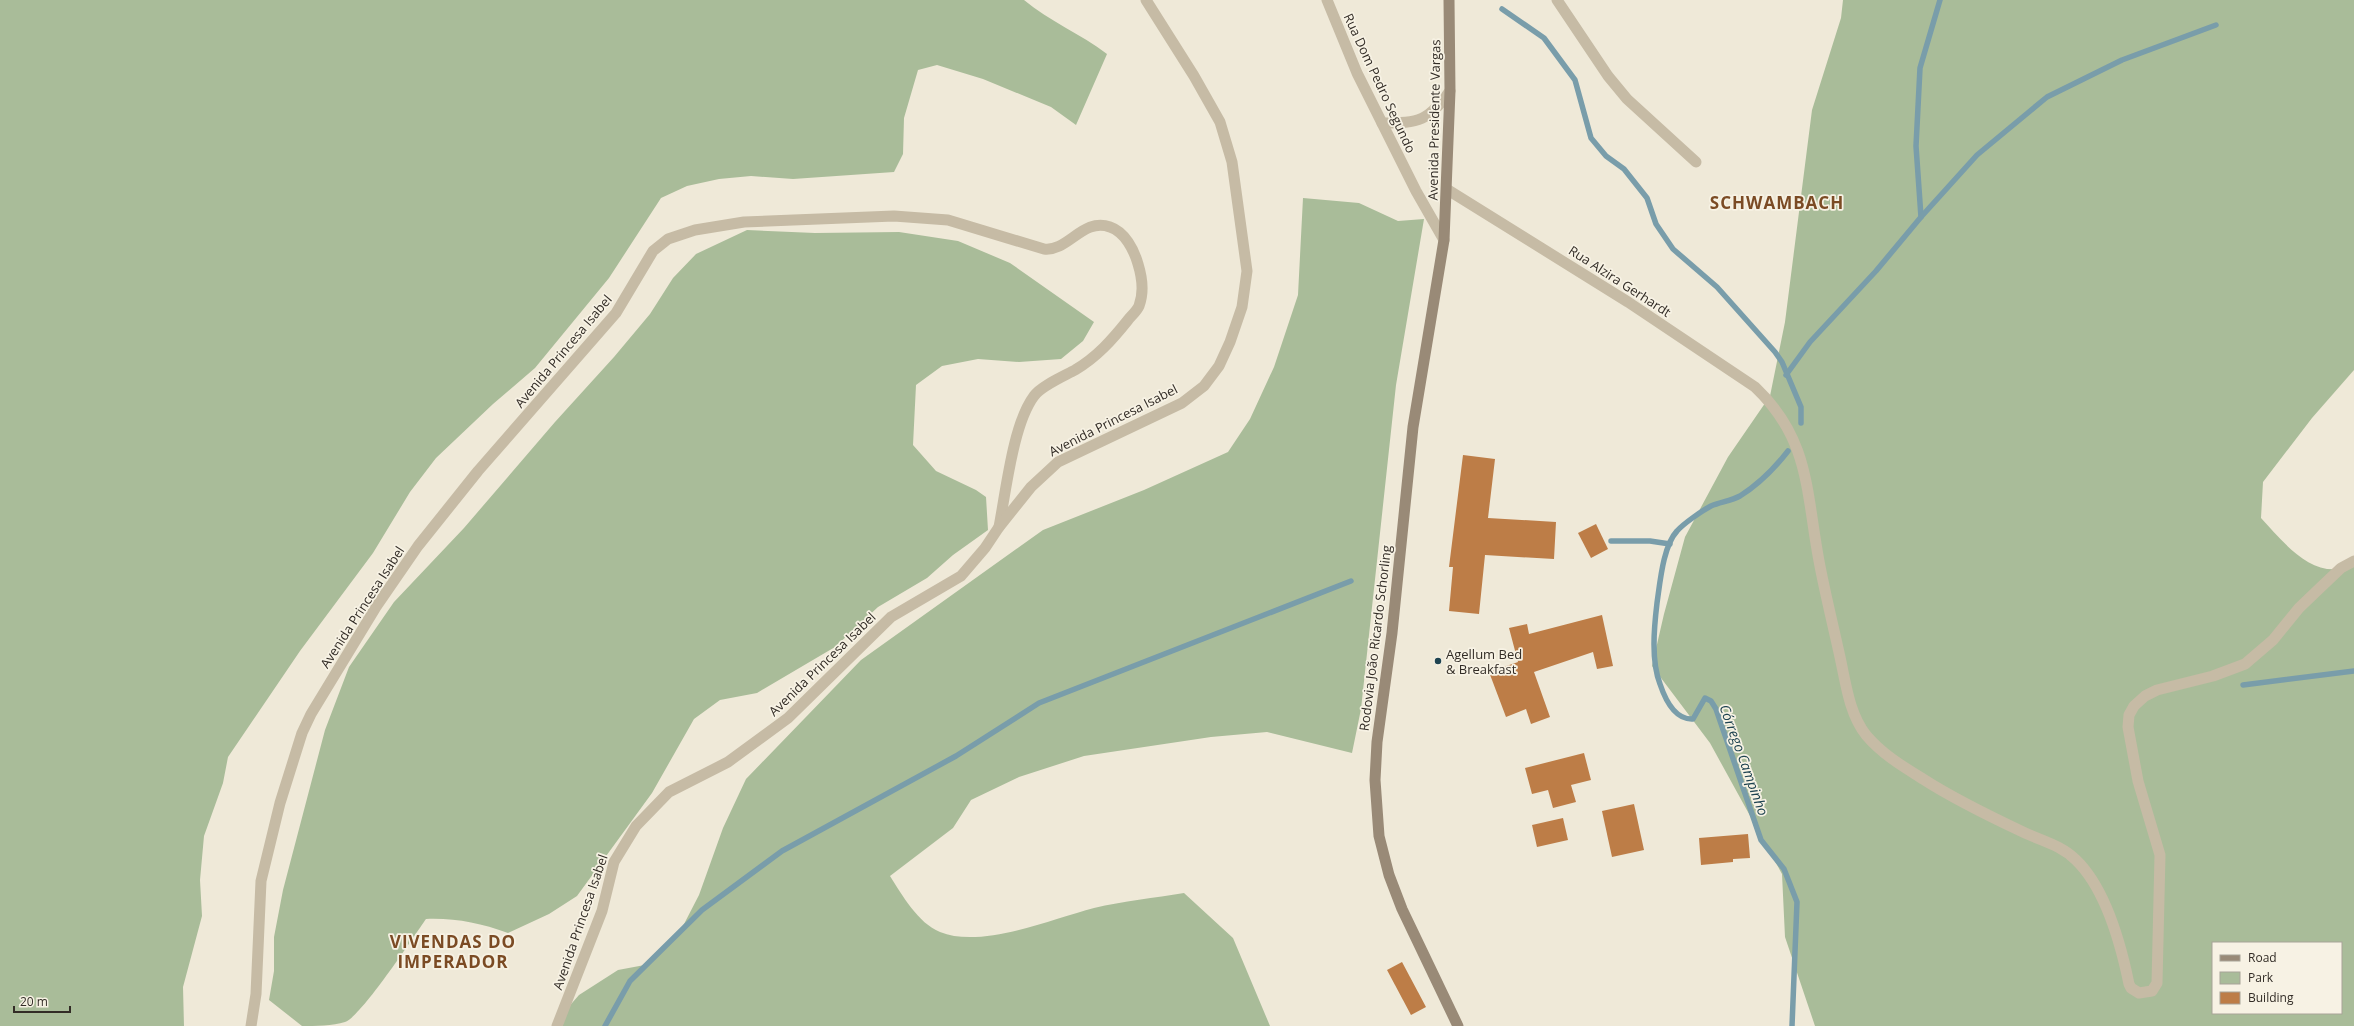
<svg xmlns="http://www.w3.org/2000/svg" width="2354" height="1026" font-family="'Open Sans',sans-serif">
<style>
.green{fill:#a9bc99;fill-rule:evenodd}
.lines{fill:none;stroke-linecap:round;stroke-linejoin:round}
.stream{stroke:#799daa;stroke-width:5.5}
.building{fill:#bd7d47}
.minor{stroke:#c6bba5;stroke-width:11}
.tertiary{stroke:#c6bba5;stroke-width:11}
.secondary{stroke:#998a77;stroke-width:11}
.poi-dot{fill:#1e4350;stroke:#f7f2e4;stroke-width:1.5}
.labels{text-anchor:middle;stroke-width:3.5;stroke-linejoin:round;paint-order:stroke}
.street-label{font-size:13px;fill:#322c26;stroke:#f7f2e4}
.poi-label{font-size:13px;fill:#322c26;stroke:#f7f2e4;text-anchor:start}
.water-label{font-size:14px;font-style:italic;fill:#1e4350;stroke:#f7f2e4}
.district-label{font-size:17px;font-weight:bold;letter-spacing:1px;fill:#7b4b24;stroke:#f7f2e4}
</style>
<rect width="100%" height="100%" fill="#efe9d8"/>
<g class="green">
<path d="M 0,0 L 1024,0 C 1049,21 1081,34 1107,54 L 1076,125 L 1051,107 L 983,79 L 937,65 L 918,70 L 904,118 L 903,154 L 894,172 L 793,179 L 751,176 L 719,179 L 687,186 L 661,198 L 609,278 L 535,368 L 493,404 L 436,458 L 410,492 L 373,553 L 300,651 L 228,757 L 223,783 L 204,836 L 200,880 L 202,916 L 183,987 L 184,1026 L 0,1026 Z"/>
<path d="M 1843,0 L 2354,0 L 2354,370 L 2312,418 L 2263,482 L 2261,518 C 2284,543 2316,584 2354,564 L 2354,1026 L 1815,1026 L 1785,937 L 1782,874 L 1710,743 L 1652,666 L 1664,614 L 1685,537 L 1728,457 L 1770,396 L 1785,322 L 1812,110 L 1841,18 ZM 2213,943 L 2341,943 L 2341,1013 L 2213,1013 Z"/>
<path d="M 1303,198 L 1359,203 L 1398,221 L 1424,219 L 1396,385 L 1361,709 L 1352,753 L 1267,732 L 1211,737 L 1084,756 L 1019,777 L 971,800 L 953,828 L 890,876 C 902,895 918,923 940,932 C 981,949 1052,919 1094,908 C 1123,901 1155,898 1184,893 L 1233,938 L 1270,1026 L 552,1026 L 579,995 L 618,970 L 650,964 L 683,926 L 699,895 L 723,828 L 746,779 L 861,660 L 1043,530 L 1144,490 L 1228,452 L 1250,419 L 1274,367 L 1298,295 Z"/>
<path d="M 747,230 L 815,233 L 899,232 L 958,241 L 1010,263 L 1094,322 L 1083,341 L 1061,359 L 1019,362 L 978,359 L 942,366 L 916,385 L 913,445 L 936,471 L 976,490 L 986,497 L 988,530 L 953,555 L 927,578 L 878,607 L 835,647 L 757,693 L 720,700 L 694,719 L 652,793 L 577,896 L 549,914 L 508,933 C 480,923 456,918 426,919 C 414,936 361,1017 345,1022 C 333,1026 315,1026 302,1026 L 269,1000 L 274,971 L 274,937 L 283,890 L 325,730 L 349,667 L 394,602 L 464,528 L 555,422 L 614,357 L 650,314 L 673,278 L 696,254 Z"/>
</g>
<g class="lines">
<g class="stream">
<polyline points="1502,9 1544,38 1575,80 1591,138 1606,156 1624,169 1647,198 1656,224 1673,249 1717,287 1775,352 1782,362 1801,407 1801,423"/>
<polyline points="1921,217 1916,146 1920,68 1940,0"/>
<polyline points="1786,375 1810,342 1876,271 1921,217 1977,155 2047,97 2122,60 2216,25"/>
<path d="M 1788,451 C 1774,469 1759,484 1740,496 C 1731,501 1720,502 1711,506 C 1703,510 1683,524 1677,531 C 1663,546 1660,583 1657,603 C 1654,628 1651,661 1660,684 C 1665,699 1675,720 1693,719 L 1705,698 L 1711,701 L 1716,709 L 1761,840 L 1784,869 L 1797,902 L 1792,1026"/>
<polyline points="1611,541 1650,541 1670,544"/>
<polyline points="2243,685 2354,671"/>
<polyline points="605,1026 630,981 702,910 782,851 956,756 1039,703 1351,581"/>
</g>
</g>
<g class="building">
<polygon points="1463,455 1495,459 1488,518 1556,522 1554,559 1485,555 1479,614 1449,611 1453,567 1449,567"/>
<polygon points="1596,524 1608,549 1591,558 1578,533"/>
<polygon points="1602,615 1613,666 1597,669 1593,652 1534,672 1550,717 1531,724 1526,709 1506,717 1489,672 1518,662 1509,628 1527,624 1529,634"/>
<polygon points="1584,753 1591,780 1571,785 1576,802 1553,808 1548,790 1532,794 1525,768"/>
<polygon points="1634,804 1644,850 1612,857 1602,811"/>
<polygon points="1563,818 1568,840 1537,847 1532,825"/>
<polygon points="1748,834 1750,858 1733,859 1733,862 1701,865 1699,838"/>
<polygon points="1402,962 1426,1007 1411,1015 1387,970"/>
</g>
<g class="lines">
<g class="minor">
<polyline points="1557,0 1608,76 1627,99 1696,162"/>
<path d="M 1448,190 L 1628,302 L 1755,387 C 1810,439 1806,492 1819,561 C 1825,593 1833,625 1840,657 C 1846,684 1849,713 1866,735 C 1882,754 1902,766 1923,779 C 1954,799 1989,816 2023,832 C 2042,841 2061,845 2076,860 C 2105,888 2121,945 2129,984 L 2131,988 L 2139,993 L 2152,991 L 2157,983 L 2160,855 L 2138,781 L 2128,727 L 2129,715 L 2134,706 L 2145,696 L 2157,690 L 2213,676 L 2245,664 L 2273,640 L 2299,608 L 2322,586 L 2341,568 L 2354,561"/>
<path d="M 251,1026 L 256,994 L 261,881 L 280,803 L 302,733 L 311,714 L 376,607 L 418,546 L 478,471 L 616,313 L 653,251 L 668,239 L 695,230 L 744,222 L 894,216 L 948,220 L 1044,249 C 1068,252 1083,217 1110,227 C 1125,232 1134,250 1138,264 C 1142,277 1144,293 1139,306 C 1137,311 1131,316 1128,320 C 1112,340 1097,357 1075,370 C 1064,376 1041,386 1034,396 C 1013,424 1006,491 999,527"/>
<polyline points="557,1026 602,911 614,862 636,826 669,792 728,762 788,718 891,617 961,576 985,548 999,527 1031,487 1058,462 1182,403 1204,386 1219,366 1230,342 1242,307 1247,271 1232,162 1220,122 1194,76 1146,0"/>
</g>
<g class="tertiary">
<polyline points="1327,0 1357,73 1416,191 1444,240"/>
<path d="M 1382,123 C 1420,123 1428,121 1450,91"/>
</g>
<polyline class="secondary" points="1449,0 1450,91 1444,240 1413,427 1392,633 1377,742 1375,780 1379,836 1389,875 1402,909 1458,1026"/>
</g>
<circle class="poi-dot" cx="1438" cy="661" r="4"/>
<g class="labels">
<g class="street-label">
<text transform="translate(1380 83) rotate(65)" y="5">Rua Dom Pedro Segundo</text>
<text transform="translate(1434 120) rotate(-89)" y="5">Avenida Presidente Vargas</text>
<text transform="translate(1620 281) rotate(33)" y="5">Rua Alzira Gerhardt</text>
<text transform="translate(563 351) rotate(-50)" y="5">Avenida Princesa Isabel</text>
<text transform="translate(1113 420) rotate(-27)" y="5">Avenida Princesa Isabel</text>
<text transform="translate(362 607) rotate(-57)" y="5">Avenida Princesa Isabel</text>
<text transform="translate(1375 638) rotate(-83)" y="5">Rodovia João Ricardo Schorling</text>
<text transform="translate(822 664) rotate(-44)" y="5">Avenida Princesa Isabel</text>
<text transform="translate(580 922) rotate(-71)" y="5">Avenida Princesa Isabel</text>
</g>
<g class="poi-label">
<text x="1446" y="659">Agellum Bed<tspan x="1446" dy="15">&amp; Breakfast</tspan></text>
</g>
<g class="water-label">
<text transform="translate(1744 760) rotate(70)" y="5">Córrego Campinho</text>
</g>
<g class="district-label">
<text x="1777" y="209">SCHWAMBACH</text>
<text x="453" y="948">VIVENDAS DO<tspan x="453" dy="20">IMPERADOR</tspan></text>
</g>
</g>
<rect x="2212" y="942" width="130" height="72" fill="#f7f2e4" stroke="#a8a398"/>
<rect x="2220" y="955" width="20" height="6" fill="#998a77" stroke="#a8a398"/>
<text x="2248" y="962" font-size="12" fill="#322c26">Road</text>
<rect x="2220" y="972" width="20" height="12" fill="#a9bc99" stroke="#a8a398"/>
<text x="2248" y="982" font-size="12" fill="#322c26">Park</text>
<rect x="2220" y="992" width="20" height="12" fill="#bd7d47" stroke="#a8a398"/>
<text x="2248" y="1002" font-size="12" fill="#322c26">Building</text>
<path d="M14 1006v6h56v-6" fill="none" stroke="#322c26" stroke-width="2"/>
<text x="20" y="1006" font-size="12" fill="#322c26" stroke="#f7f2e4" stroke-width="3" paint-order="stroke">20 m</text>
</svg>
